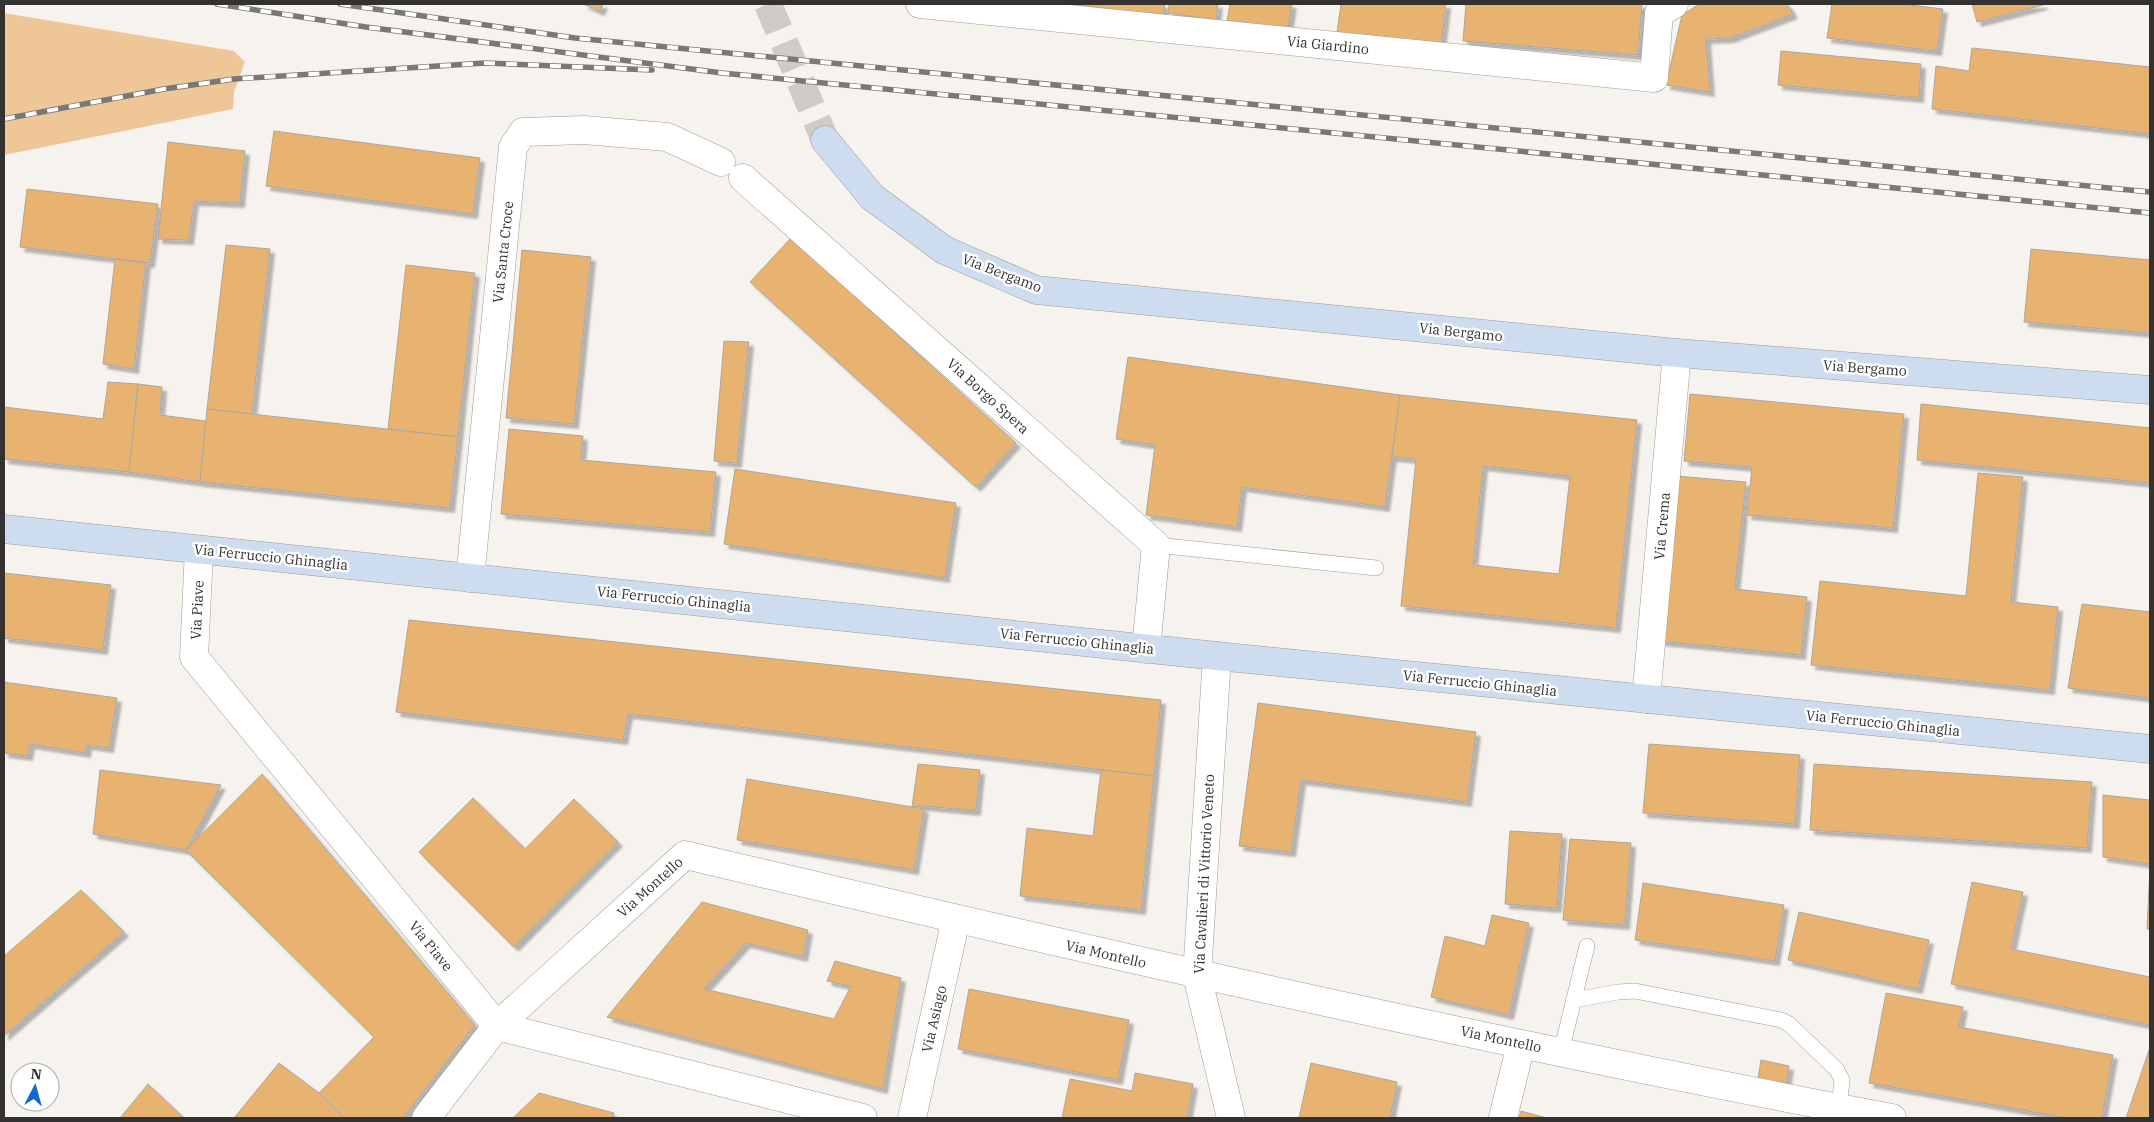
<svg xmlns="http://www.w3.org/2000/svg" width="2154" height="1122" font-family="'IBM Plex Serif',serif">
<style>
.green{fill:#efc697}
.building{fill:#e8b371;stroke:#aba7a2;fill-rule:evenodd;filter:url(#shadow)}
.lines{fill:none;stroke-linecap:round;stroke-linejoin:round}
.secondary-tunnel{stroke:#cfccc7;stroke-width:28;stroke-dasharray:28 14;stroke-linecap:butt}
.service-casing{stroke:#a09c97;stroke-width:16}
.minor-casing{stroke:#a09c97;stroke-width:29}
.secondary-casing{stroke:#a09c97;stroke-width:29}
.service{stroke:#fff;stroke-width:15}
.minor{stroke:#fff;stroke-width:28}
.secondary{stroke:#cedcf0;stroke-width:28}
.rail-casing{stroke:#7a7875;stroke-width:5.5}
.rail{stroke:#fff;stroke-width:4;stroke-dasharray:11;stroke-linecap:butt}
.labels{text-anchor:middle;stroke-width:5;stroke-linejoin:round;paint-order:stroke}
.street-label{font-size:14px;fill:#333230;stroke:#fff}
</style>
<defs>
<filter id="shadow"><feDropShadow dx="4.5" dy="4.5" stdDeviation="1" flood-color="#0004"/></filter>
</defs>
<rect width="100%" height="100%" fill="#f6f2ed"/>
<polygon class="green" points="4,13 234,51 245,62 234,92 233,109 4,155"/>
<g class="building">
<polygon points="583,4 603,4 600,11"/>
<polygon points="1033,4 1165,4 1164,16"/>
<polygon points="1169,4 1218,4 1216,20 1168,13"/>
<polygon points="1230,4 1292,4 1288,29 1227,21"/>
<polygon points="1341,4 1446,4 1440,53 1336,39"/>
<polygon points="1466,4 1642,4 1638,55 1463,41"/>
<polygon points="1699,4 1787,4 1793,14 1730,38 1706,39 1710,92 1666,85 1682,15"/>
<polygon points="1832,4 1902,4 1943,9 1937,51 1827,38"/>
<polygon points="1972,4 2043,4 2043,5 1977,22"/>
<polygon points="1972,48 2150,67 2150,134 1932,109 1936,66 1969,71"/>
<polygon points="1781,51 1921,64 1919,98 1778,85"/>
<polygon points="274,131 480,158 473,214 266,186"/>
<polygon points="168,142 245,151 240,203 194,201 189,240 158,239"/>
<polygon points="27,189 158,204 150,263 20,247"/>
<polygon points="791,238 1016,443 976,487 750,282"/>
<polygon points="226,245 270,249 252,414 207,409"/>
<polygon points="2031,249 2150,260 2150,333 2024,322"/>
<polygon points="522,250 591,257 574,424 506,418"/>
<polygon points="115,259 146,263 134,369 103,364"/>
<polygon points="406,265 475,273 458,437 388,429"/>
<polygon points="724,341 749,342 737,463 714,461"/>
<polygon points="1128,357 1400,395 1385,507 1242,487 1237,527 1146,515 1155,445 1116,439"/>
<polygon points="108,382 138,384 129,472 4,459 4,407 103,419"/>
<polygon points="138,384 162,387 160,415 206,421 200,482 129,472"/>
<polygon points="1690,394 1904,414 1893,528 1747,515 1752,467 1684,461"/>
<path d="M 1400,395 L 1637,420 L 1616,628 L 1401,606 L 1416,459 L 1392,457 ZM 1483,466 L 1570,476 L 1559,574 L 1473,565 Z"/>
<polygon points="1921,404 2150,428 2150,483 1917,460"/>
<polygon points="207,409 458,437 450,508 200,482"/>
<polygon points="509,429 583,436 581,460 716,472 710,532 501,514"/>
<polygon points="735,469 956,503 945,578 724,544"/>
<polygon points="1978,473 2023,477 2011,602 2058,607 2050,690 1811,665 1820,581 1966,596"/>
<polygon points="1676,476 1746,482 1735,589 1807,597 1801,655 1659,641"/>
<polygon points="4,573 111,585 103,650 4,638"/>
<polygon points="2082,604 2150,612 2150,698 2068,688"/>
<polygon points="409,620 1161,700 1154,776 628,714 623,740 396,712"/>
<polygon points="4,682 117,698 109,748 87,745 86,753 30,744 28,756 4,753"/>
<polygon points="1258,703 1476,732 1467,802 1301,780 1291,852 1239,846"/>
<polygon points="1649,744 1800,755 1795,824 1643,813"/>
<polygon points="918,764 980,770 976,811 925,806 912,807"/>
<polygon points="1814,764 2092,782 2087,848 1810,830"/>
<polygon points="100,770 221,785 186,850 93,834"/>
<polygon points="1101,770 1154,776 1141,910 1020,896 1027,828 1093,836"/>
<polygon points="262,774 475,1025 403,1118 344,1118 319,1093 374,1037 186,850"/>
<polygon points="747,779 924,809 914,870 737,840"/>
<polygon points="2103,795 2150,800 2150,864 2103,857"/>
<polygon points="473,798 525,849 574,799 618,842 514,947 419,852"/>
<polygon points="1510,831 1562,834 1557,908 1505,904"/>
<polygon points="1570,839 1631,843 1625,925 1563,920"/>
<polygon points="2150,868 2150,929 2147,929"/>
<polygon points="1972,882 2023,892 2011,949 2150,977 2150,1025 1951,984"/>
<polygon points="1643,883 1784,905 1775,961 1635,940"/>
<polygon points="81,890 124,932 4,1036 4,956"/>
<polygon points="702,902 808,930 803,957 746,943 704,989 834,1019 851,986 827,981 835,961 901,978 883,1089 607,1017"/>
<polygon points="1799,912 1929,940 1918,989 1788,960"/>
<polygon points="1492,915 1529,923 1509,1015 1431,997 1445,936 1485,946"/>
<polygon points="969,989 1129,1020 1118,1080 958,1049"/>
<polygon points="1886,993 1963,1007 1959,1027 2113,1055 2102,1118 2067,1118 1869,1083"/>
<polygon points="2149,1050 2150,1118 2126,1118"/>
<polygon points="1761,1060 1789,1066 1786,1084 1758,1078"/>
<polygon points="279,1063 319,1093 344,1118 234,1118"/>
<polygon points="1311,1063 1397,1082 1390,1118 1299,1118"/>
<polygon points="1135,1073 1193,1084 1187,1118 1062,1118 1070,1079 1132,1091"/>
<polygon points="148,1084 184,1118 120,1118"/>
<polygon points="539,1093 614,1113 613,1118 513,1118"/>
<polygon points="1521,1111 1547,1118 1519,1118"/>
</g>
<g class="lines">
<polyline class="secondary-tunnel" points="768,4 825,140"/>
<g class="service-casing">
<g id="service">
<polyline points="1156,545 1376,568"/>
<polyline points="1574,1000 1618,992 1635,991 1781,1020 1789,1024 1837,1070 1842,1080 1839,1108"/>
<polyline points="1561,1052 1587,946"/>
</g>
</g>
<g class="minor-casing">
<g id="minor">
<polyline points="920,4 1654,78 1659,13 1674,4"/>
<polyline points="743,178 1156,545 1146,649"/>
<polyline points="199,550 194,657 497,1026 863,1118"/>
<polyline points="470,578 513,147 523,132 584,130 667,137 721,162"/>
<polyline points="1217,656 1197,975 1231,1118"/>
<polyline points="1646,699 1677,353"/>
<path d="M 426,1118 L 497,1026 L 685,855 C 1086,950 1487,1042 1892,1118"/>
<polyline points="912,1118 956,919"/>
<polyline points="1503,1118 1521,1044"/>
</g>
</g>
<g class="secondary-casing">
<g id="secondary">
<polyline points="825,140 872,197 944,250 1036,290 1677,353 2150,390"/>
<polyline points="4,529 1217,656 2150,749"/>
</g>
</g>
<use href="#service" class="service"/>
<use href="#minor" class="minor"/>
<use href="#secondary" class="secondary"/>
<g class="rail-casing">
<g id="rail">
<polyline points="217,4 366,27 722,73 2150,213"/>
<polyline points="340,4 575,38 2150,192"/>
<polyline points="4,119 164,89 234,79 485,63 652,70"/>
</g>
</g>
<use href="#rail" class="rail"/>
</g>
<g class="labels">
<g class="street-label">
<text transform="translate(1328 45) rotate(6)" y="5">Via Giardino</text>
<text transform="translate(503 252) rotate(-84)" y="5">Via Santa Croce</text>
<text transform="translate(1002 273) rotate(21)" y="5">Via Bergamo</text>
<text transform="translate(1461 332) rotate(6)" y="5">Via Bergamo</text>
<text transform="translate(1865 368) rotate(4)" y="5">Via Bergamo</text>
<text transform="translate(988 396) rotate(42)" y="5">Via Borgo Spera</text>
<text transform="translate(1662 526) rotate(-85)" y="5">Via Crema</text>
<text transform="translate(271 557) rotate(6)" y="5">Via Ferruccio Ghinaglia</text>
<text transform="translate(674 599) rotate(6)" y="5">Via Ferruccio Ghinaglia</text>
<text transform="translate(197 610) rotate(-87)" y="5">Via Piave</text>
<text transform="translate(1077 641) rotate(6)" y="5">Via Ferruccio Ghinaglia</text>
<text transform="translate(1480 683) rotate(6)" y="5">Via Ferruccio Ghinaglia</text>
<text transform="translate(1883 723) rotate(6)" y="5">Via Ferruccio Ghinaglia</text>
<text transform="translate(1204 874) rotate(-87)" y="5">Via Cavalieri di Vittorio Veneto</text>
<text transform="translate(650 887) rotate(-42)" y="5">Via Montello</text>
<text transform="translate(431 946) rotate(51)" y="5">Via Piave</text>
<text transform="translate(1106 954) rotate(13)" y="5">Via Montello</text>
<text transform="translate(934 1019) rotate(-77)" y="5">Via Asiago</text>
<text transform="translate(1501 1039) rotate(12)" y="5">Via Montello</text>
</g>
</g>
<rect width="2154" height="1122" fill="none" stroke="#333230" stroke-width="10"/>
<g transform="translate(35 1087) rotate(6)"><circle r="24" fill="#ffffff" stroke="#adadac"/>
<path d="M0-4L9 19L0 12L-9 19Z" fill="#1367d1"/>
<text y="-8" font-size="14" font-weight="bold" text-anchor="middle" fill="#333230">N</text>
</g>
</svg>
